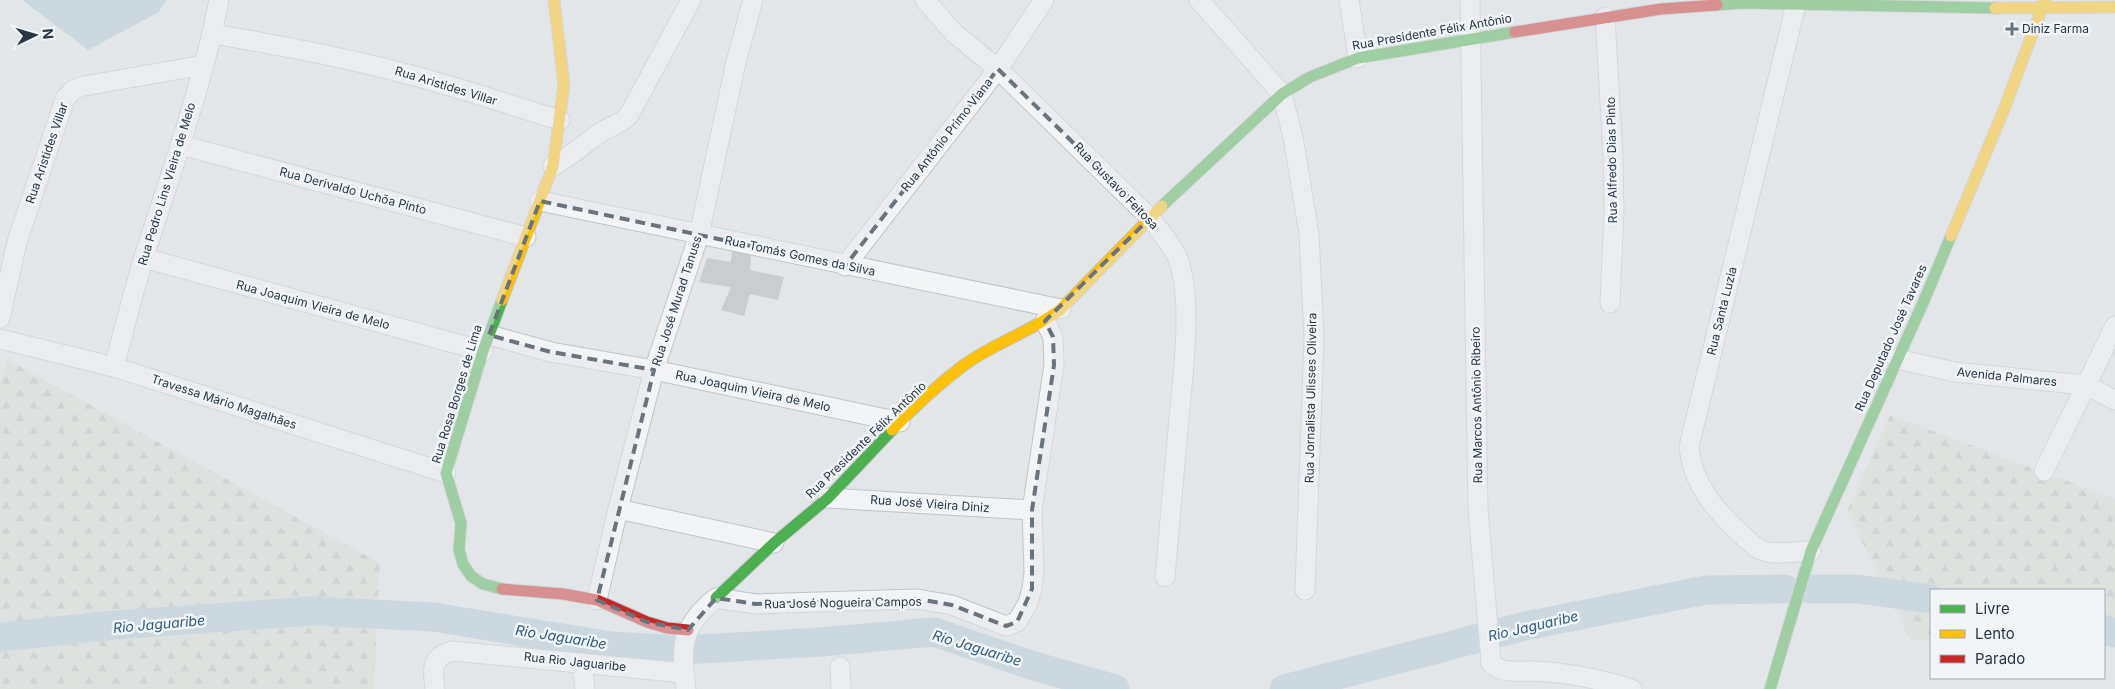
<svg xmlns="http://www.w3.org/2000/svg" width="2115" height="689" font-family="Inter,sans-serif">
<style>
.forest{fill:url(#forest-firs)}
.water{fill:#afc7d6}
.lines{fill:none;stroke-linecap:round;stroke-linejoin:round}
.river{stroke:#afc7d6;stroke-width:29}
.building{fill:#c9cdcf}
.street-casing{stroke:#c1c4c7;stroke-width:21}
.fast-casing{stroke:#c1c4c7;stroke-width:13}
.slow-casing{stroke:#c1c4c7;stroke-width:13}
.jam-casing{stroke:#c1c4c7;stroke-width:13}
.street{stroke:#f3f4f5;stroke-width:19}
.fast{stroke:#4caf50;stroke-width:11}
.slow{stroke:#ffc107;stroke-width:11}
.jam{stroke:#c62828;stroke-width:11}
.marked{fill:none;stroke:#69747e;stroke-width:4;stroke-dasharray:10 6;stroke-linejoin:round}
.poi-dot{fill:#69747e;stroke:#f1f5f8;stroke-width:2}
.labels{text-anchor:middle;stroke-width:5;stroke-linejoin:round;paint-order:stroke}
.poi-label{font-size:12px;fill:#283644;stroke:#f1f5f8;text-anchor:start}
.street-label{font-size:12px;fill:#283644;stroke:#f1f5f8}
.water-label{font-size:14px;font-style:italic;fill:#2e5c7c;stroke:#f1f5f8}
</style>
<defs>
<pattern id="forest-firs" width="22" height="20" patternUnits="userSpaceOnUse" patternTransform="scale(1.25)"><rect width="22" height="20" fill="#d5ddd3"/><path d="M5 1l3.5 6h-7zM16 11l3.5 6h-7z" fill="#b7beb6"/></pattern>
</defs>
<rect width="100%" height="100%" fill="#e3e6e9"/>
<g class="forest">
<polygon points="8,360 380,563 374,689 0,689 0,381"/>
<polygon points="1890,415 2115,499 2115,629 2104,643 2104,590 1931,590 1931,641 1910,639 1847,512"/>
</g>
<polygon class="water" points="22,0 166,0 159,12 88,50"/>
<g class="lines">
<g class="river">
<polyline points="1810,589 1858,589 1931,599"/>
<polyline points="2104,630 2115,633"/>
<polyline points="0,637 115,625 312,611 433,617 611,646 683,650 820,642 934,632 1034,666 1115,689"/>
<polyline points="1284,689 1525,626 1706,590 1785,589"/>
</g>
</g>
<polygon class="building" points="732,251 751,254 750,270 784,277 778,300 750,294 744,316 721,310 731,287 699,282 707,258 731,262"/>
<g class="lines">
<g class="street-casing">
<g id="street">
<path d="M 925,0 L 954,33 L 998,69 L 1150,218 C 1159,230 1172,244 1178,259 C 1193,298 1183,375 1179,418 C 1174,471 1170,524 1165,577"/>
<polyline points="1199,0 1282,94 1293,137 1309,234 1314,337 1305,590"/>
<polyline points="1349,0 1358,58"/>
<path d="M 1470,0 L 1478,509 L 1491,663 C 1501,674 1518,671 1532,671 C 1567,672 1599,679 1632,689"/>
<path d="M 1797,0 L 1689,447 C 1692,483 1715,510 1740,533 C 1747,539 1753,547 1761,550 C 1775,556 1796,551 1811,551"/>
<polyline points="1605,17 1613,156 1614,211 1610,303"/>
<path d="M 213,34 C 278,45 343,57 407,74 C 458,87 509,105 560,120"/>
<polyline points="181,145 526,237"/>
<path d="M 553,166 C 570,157 583,145 598,134 C 608,127 620,125 629,115 L 691,0"/>
<polyline points="540,201 1061,309"/>
<polyline points="144,258 483,351"/>
<polyline points="845,266 998,69 1044,0"/>
<polyline points="0,318 17,242 65,99 73,90 84,86 204,65"/>
<polyline points="489,335 551,352 654,370 900,422"/>
<polyline points="0,339 114,367 446,473"/>
<polyline points="1897,359 1955,372 2085,385 2115,400"/>
<path d="M 114,367 C 124,330 133,293 144,257 C 171,172 202,88 219,0"/>
<polyline points="2044,471 2115,326"/>
<polyline points="828,498 1032,510"/>
<polyline points="618,509 774,543"/>
<polyline points="597,600 618,509 654,370 699,235 736,62 753,0"/>
<polyline points="582,663 585,689"/>
<polyline points="840,667 841,689"/>
<path d="M 435,689 C 432,670 431,656 453,651 L 684,673"/>
<path d="M 686,689 C 681,647 680,627 716,598 L 756,604 L 917,599 L 952,605 L 1006,626 L 1017,622 L 1028,603 L 1032,589 L 1034,572 L 1032,510 L 1054,365 L 1053,337 L 1045,321"/>
</g>
</g>
<g class="fast-casing">
<g id="fast">
<polyline points="1717,5 1742,3 1995,8"/>
<polyline points="1162,206 1282,94 1310,77 1358,58 1515,32"/>
<polyline points="502,589 483,584 471,576 463,564 459,550 461,523 446,473 483,351 502,300"/>
<polyline points="716,598 774,543 828,498 892,430"/>
<polyline points="1770,689 1811,551 1923,303 1951,236"/>
</g>
</g>
<g class="slow-casing">
<g id="slow">
<polyline points="1995,8 2115,7"/>
<polyline points="1951,236 2003,112 2045,0"/>
<polyline points="502,300 553,166 564,85 554,0"/>
<path d="M 892,430 C 912,409 940,383 964,365 C 994,343 1031,332 1061,309 L 1162,206"/>
</g>
</g>
<g class="jam-casing">
<g id="jam">
<polyline points="1515,32 1661,9 1717,5"/>
<polyline points="502,589 563,594 597,600 647,622 667,628 688,630"/>
</g>
</g>
<use href="#street" class="street"/>
<use href="#fast" class="fast"/>
<use href="#slow" class="slow"/>
<use href="#jam" class="jam"/>
</g>
<path d="M0 0H2115V689H0ZM 998,69 L 1150,218 L 1045,321 L 1053,337 L 1054,365 L 1032,510 L 1032,589 L 1017,622 L 1006,626 L 952,605 L 917,599 L 756,604 L 716,598 L 688,630 L 647,622 L 597,600 L 654,370 L 551,352 L 489,335 L 540,201 L 845,266 Z" fill="#e3e6e9" fill-opacity=".55" fill-rule="evenodd"/>
<path class="marked" d="M 998,69 L 1150,218 L 1045,321 L 1053,337 L 1054,365 L 1032,510 L 1032,589 L 1017,622 L 1006,626 L 952,605 L 917,599 L 756,604 L 716,598 L 688,630 L 647,622 L 597,600 L 654,370 L 551,352 L 489,335 L 540,201 L 845,266 Z"/>
<path class="poi-dot" d="M2009.5 21.5h5v5h5v5h-5v5h-5v-5h-5v-5h5z"/>
<g class="labels">
<g class="poi-label">
<text x="2022" y="33">Diniz Farma</text>
</g>
<g class="street-label">
<text transform="translate(1432 32) rotate(-10)" y="4">Rua Presidente Félix Antônio</text>
<text transform="translate(446 86) rotate(17)" y="4">Rua Aristides Villar</text>
<text transform="translate(947 135) rotate(-52)" y="4">Rua Antônio Primo Viana</text>
<text transform="translate(47 153) rotate(-71)" y="4">Rua Aristides Villar</text>
<text transform="translate(1612 160) rotate(-91)" y="4">Rua Alfredo Dias Pinto</text>
<text transform="translate(167 184) rotate(-73)" y="4">Rua Pedro Lins Vieira de Melo</text>
<text transform="translate(1116 186) rotate(46)" y="4">Rua Gustavo Feitosa</text>
<text transform="translate(353 191) rotate(15)" y="4">Rua Derivaldo Uchõa Pinto</text>
<text transform="translate(800 256) rotate(12)" y="4">Rua Tomás Gomes da Silva</text>
<text transform="translate(677 301) rotate(-72)" y="4">Rua José Murad Tanuss</text>
<text transform="translate(313 305) rotate(15)" y="4">Rua Joaquim Vieira de Melo</text>
<text transform="translate(1722 311) rotate(-76)" y="4">Rua Santa Luzia</text>
<text transform="translate(1891 338) rotate(-66)" y="4">Rua Deputado José Tavares</text>
<text transform="translate(2007 377) rotate(6)" y="4">Avenida Palmares</text>
<text transform="translate(753 391) rotate(12)" y="4">Rua Joaquim Vieira de Melo</text>
<text transform="translate(457 394) rotate(-73)" y="4">Rua Rosa Borges de Lima</text>
<text transform="translate(1311 398) rotate(-89)" y="4">Rua Jornalista Ulisses Oliveira</text>
<text transform="translate(224 402) rotate(18)" y="4">Travessa Mário Magalhães</text>
<text transform="translate(1477 405) rotate(-91)" y="4">Rua Marcos Antônio Ribeiro</text>
<text transform="translate(866 440) rotate(-44)" y="4">Rua Presidente Félix Antônio</text>
<text transform="translate(930 504) rotate(4)" y="4">Rua José Vieira Diniz</text>
<text transform="translate(843 603) rotate(-1)" y="4">Rua José Nogueira Campos</text>
<text transform="translate(575 662) rotate(6)" y="4">Rua Rio Jaguaribe</text>
</g>
<g class="water-label">
<text transform="translate(159 624) rotate(-5)" y="5">Rio Jaguaribe</text>
<text transform="translate(1533 626) rotate(-13)" y="5">Rio Jaguaribe</text>
<text transform="translate(561 637) rotate(9)" y="5">Rio Jaguaribe</text>
<text transform="translate(977 648) rotate(17)" y="5">Rio Jaguaribe</text>
</g>
</g>
<rect x="1930" y="589" width="175" height="90" fill="#f1f5f8" stroke="#a1a9b0"/>
<rect x="1940" y="605" width="25" height="8" fill="#4caf50" stroke="#a1a9b0"/>
<text x="1975" y="614" font-size="15" fill="#283644">Livre</text>
<rect x="1940" y="630" width="25" height="8" fill="#ffc107" stroke="#a1a9b0"/>
<text x="1975" y="639" font-size="15" fill="#283644">Lento</text>
<rect x="1940" y="655" width="25" height="8" fill="#c62828" stroke="#a1a9b0"/>
<text x="1975" y="664" font-size="15" fill="#283644">Parado</text>
<g transform="translate(35 35) rotate(85)" stroke="#f1f5f8" stroke-width="4" paint-order="stroke">
<path d="M0-4L9 19L0 12L-9 19Z" fill="#283644"/>
<text y="-8" font-size="14" font-weight="bold" text-anchor="middle" fill="#283644">N</text>
</g>
</svg>
